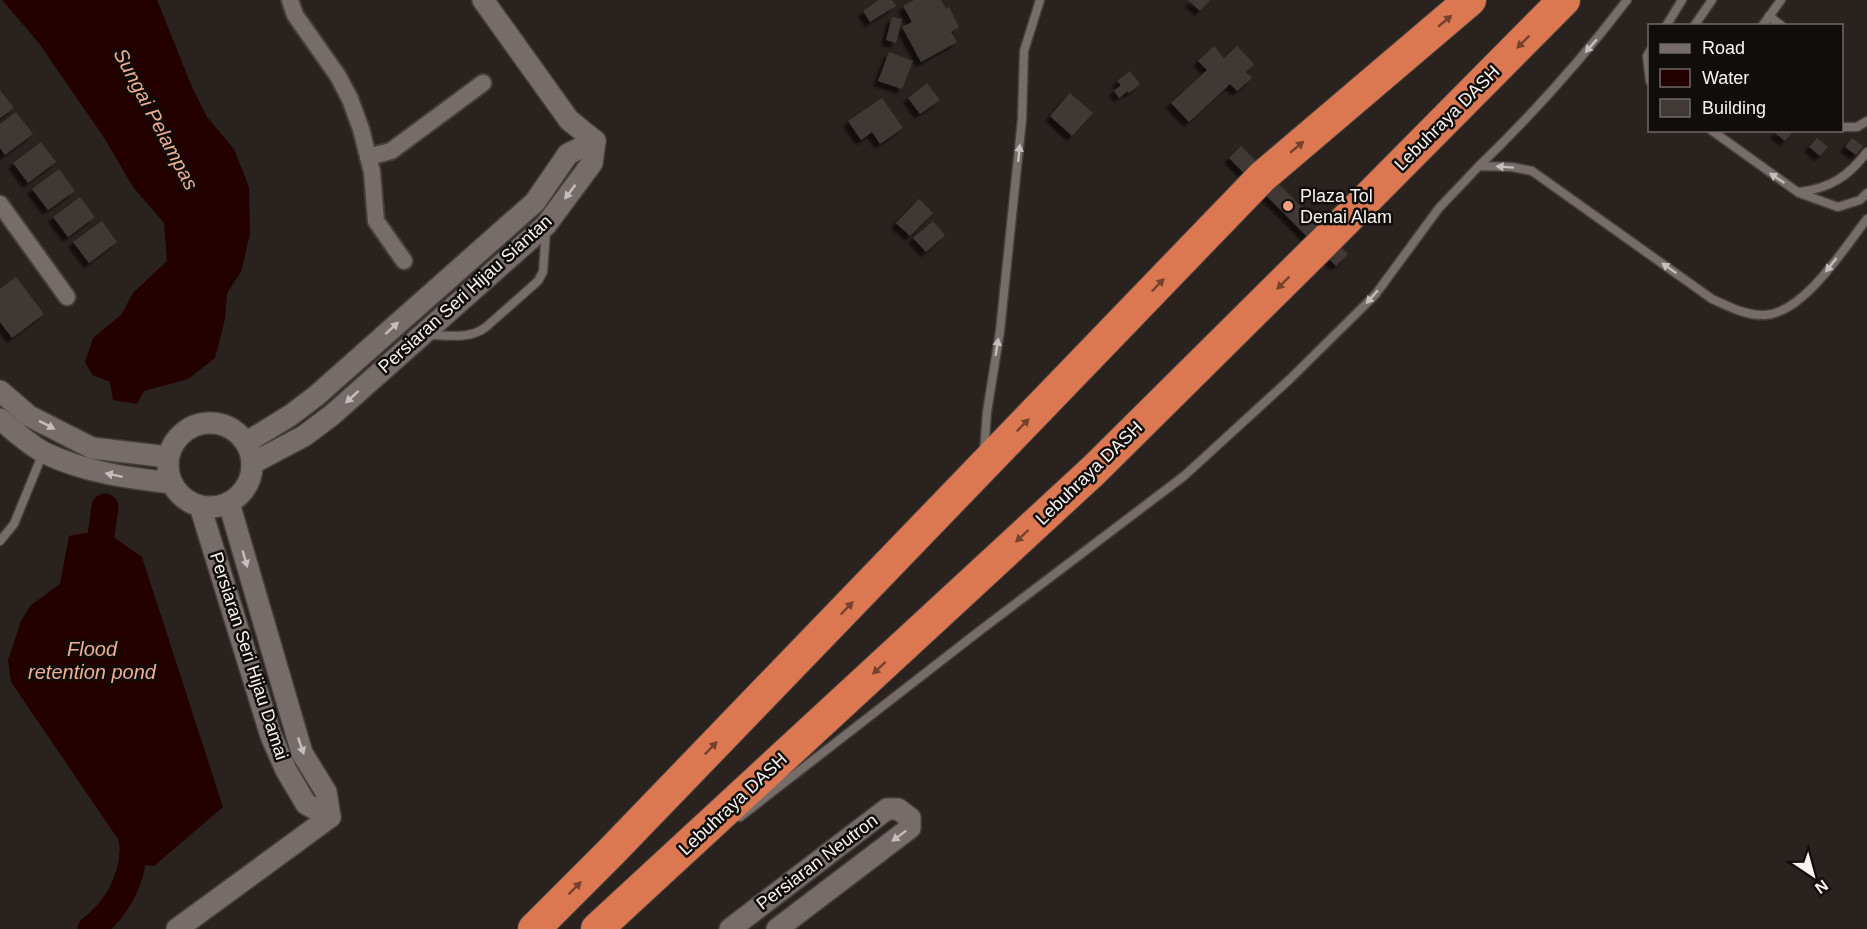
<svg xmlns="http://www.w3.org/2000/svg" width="1867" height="929" font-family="Arial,sans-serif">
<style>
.water{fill:#230100}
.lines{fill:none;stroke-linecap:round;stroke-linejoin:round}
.river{stroke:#230100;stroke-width:27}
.building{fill:#413936;filter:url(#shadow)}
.service-casing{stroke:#453f3c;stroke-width:11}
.minor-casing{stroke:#453f3c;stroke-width:20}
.tertiary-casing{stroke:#453f3c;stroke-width:24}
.motorway-casing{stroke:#453f3c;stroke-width:34}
.service{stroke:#766d6a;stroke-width:8}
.minor{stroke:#766d6a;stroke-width:16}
.tertiary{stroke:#766d6a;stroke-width:21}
.motorway{stroke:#dc7851;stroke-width:32}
.oneway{fill:#76422e}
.oneway2{fill:#c5bebc}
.poi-dot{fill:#f2a080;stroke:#100d0b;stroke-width:2}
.labels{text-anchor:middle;stroke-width:5;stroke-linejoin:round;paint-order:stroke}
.street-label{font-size:18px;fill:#f9f4f2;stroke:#100d0b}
.poi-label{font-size:18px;fill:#f9f4f2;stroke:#100d0b;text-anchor:start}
.water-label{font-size:20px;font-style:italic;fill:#f1af96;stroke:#100d0b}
</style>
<defs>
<filter id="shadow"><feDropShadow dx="-5" dy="5" stdDeviation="1.5" flood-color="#0009"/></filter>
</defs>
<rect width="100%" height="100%" fill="#2a221f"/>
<g class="water">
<polygon points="2,0 157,0 192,87 207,117 234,149 249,187 250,234 241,272 227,293 225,319 215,358 188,379 144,391 137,404 113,400 110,382 92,375 85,362 93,338 121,315 133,293 167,261 164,223 133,187 105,139 38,42"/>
<polygon points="85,533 115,538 142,557 223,807 154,866 135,864 11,682 8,660 21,621 30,606 60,584 69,536"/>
</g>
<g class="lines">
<g class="river">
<polyline points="96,571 105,507"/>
<path d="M 91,929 C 115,911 132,882 133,852 C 134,843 130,833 130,824"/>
</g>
</g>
<g class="building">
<polygon points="879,0 892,0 896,6 870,22 863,11"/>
<polygon points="914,0 941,0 946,9 949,7 959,27 951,32 957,42 921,62 902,27 912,22 903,6"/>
<polygon points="1188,0 1210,0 1200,11"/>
<polygon points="892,17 902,19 896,43 886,40"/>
<polygon points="1214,46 1224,58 1237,46 1254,64 1246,72 1252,78 1237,91 1230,84 1189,122 1171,103 1207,70 1198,61"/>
<polygon points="889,52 913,61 902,89 878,81"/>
<polygon points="1130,71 1140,84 1129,93 1128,91 1119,98 1114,91 1121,85 1117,81"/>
<polygon points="927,83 940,100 920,114 908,98"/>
<polygon points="0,90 14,108 0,118"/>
<polygon points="1070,93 1093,113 1072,136 1050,116"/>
<polygon points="882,98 903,128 880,144 872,132 861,140 848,121"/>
<polygon points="16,112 33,134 5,155 0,148 0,124"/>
<polygon points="1777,130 1790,130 1792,133 1785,141 1775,133"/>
<polygon points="1817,138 1828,147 1820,156 1809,147"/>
<polygon points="1852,138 1863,146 1856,155 1845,147"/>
<polygon points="41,142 56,162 28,183 13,163"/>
<polygon points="1241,146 1348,254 1336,266 1229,158"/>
<polygon points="59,169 75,191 48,210 32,189"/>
<polygon points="80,197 95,217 68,237 53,217"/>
<polygon points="919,199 933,213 910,236 896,223"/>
<polygon points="102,221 117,242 89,263 73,242"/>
<polygon points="933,221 945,235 926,252 913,238"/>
<polygon points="16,277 44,314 12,338 0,322 0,289"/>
</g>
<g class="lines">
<g class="service-casing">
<g id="service">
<polyline points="1769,16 1782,26"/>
<polyline points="1666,26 1682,0"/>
<polyline points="1694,26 1712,0"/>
<polyline points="1762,26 1781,0"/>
<polyline points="1650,51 1647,56 1650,81"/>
<polyline points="1842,127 1857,127 1867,121"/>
<polyline points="1711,130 1799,193 1838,207 1860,200 1867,193"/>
<path d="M 1479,166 C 1533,114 1582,59 1627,0"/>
<path d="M 1800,192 C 1830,188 1848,177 1867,152"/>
<path d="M 427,335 C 448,335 469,340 486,327 L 538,281 L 543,272 L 546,231"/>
<polyline points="984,452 987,412 1000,331 1022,119 1024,51 1040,0"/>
<polyline points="0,541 14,524 43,453"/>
<path d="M 740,817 L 982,629 L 1184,476 L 1290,379 L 1375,295 L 1439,208 L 1479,166 L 1512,167 L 1532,171 L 1712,299 C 1728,306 1746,316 1765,315 C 1804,313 1844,248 1867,219"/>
</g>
</g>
<g class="minor-casing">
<g id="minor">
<polyline points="290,0 295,15 338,76 350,99 361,129 372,172 376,221 404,261"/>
<polyline points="368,157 391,151 483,83"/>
<polyline points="0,204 67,297"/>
</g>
</g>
<g class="tertiary-casing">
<g id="tertiary">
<polyline points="483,0 569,120 595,141"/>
<polyline points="0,391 29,416 92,448 168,457"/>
<path d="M 0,419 C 13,430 29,445 45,453 C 84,472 128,478 172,483"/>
<circle cx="210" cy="465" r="42"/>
<polyline points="247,442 291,415 316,396 535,202 568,154 595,141"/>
<polyline points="253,463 304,436 332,415 546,225 592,163 595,141"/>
<polyline points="229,503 302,753 326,792 330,817"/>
<polyline points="200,506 271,736 286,770 306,804 330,817"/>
<polyline points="177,929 330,817"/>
<polyline points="730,929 887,809 898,809 910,818 910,828 777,929"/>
</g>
</g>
<g class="motorway-casing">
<g id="motorway">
<polyline points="534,929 612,851 1262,177 1470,0"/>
<polyline points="597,929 1094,470 1324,242 1564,0"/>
</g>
</g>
<use href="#service" class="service"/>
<use href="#minor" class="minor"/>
<use href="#tertiary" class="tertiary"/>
<use href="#motorway" class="motorway"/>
</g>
<defs><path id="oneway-solid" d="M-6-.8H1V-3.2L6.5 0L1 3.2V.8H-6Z" transform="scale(1.5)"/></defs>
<g class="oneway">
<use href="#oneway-solid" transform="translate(1445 21) rotate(-40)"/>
<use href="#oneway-solid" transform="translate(1523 42) rotate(135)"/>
<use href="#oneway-solid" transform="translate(1297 147) rotate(-40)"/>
<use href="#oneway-solid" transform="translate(1283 283) rotate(135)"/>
<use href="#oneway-solid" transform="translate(1158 285) rotate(-46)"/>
<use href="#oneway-solid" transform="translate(1023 425) rotate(-46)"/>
<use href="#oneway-solid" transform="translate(1022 536) rotate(137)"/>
<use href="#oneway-solid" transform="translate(847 608) rotate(-46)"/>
<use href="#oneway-solid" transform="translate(879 668) rotate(137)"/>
<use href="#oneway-solid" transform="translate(711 748) rotate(-46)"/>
<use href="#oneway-solid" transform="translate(575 888) rotate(-45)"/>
</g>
<g class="oneway2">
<use href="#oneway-solid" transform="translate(1591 46) rotate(131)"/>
<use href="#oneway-solid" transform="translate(1019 153) rotate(-84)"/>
<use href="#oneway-solid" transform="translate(1505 167) rotate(-176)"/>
<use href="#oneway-solid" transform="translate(1777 178) rotate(-146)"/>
<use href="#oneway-solid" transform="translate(570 192) rotate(127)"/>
<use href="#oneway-solid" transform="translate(1831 265) rotate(128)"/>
<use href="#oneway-solid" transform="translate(1669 268) rotate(-145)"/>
<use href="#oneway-solid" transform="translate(1372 297) rotate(132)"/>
<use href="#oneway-solid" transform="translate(392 328) rotate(-42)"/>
<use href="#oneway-solid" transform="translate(997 347) rotate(-81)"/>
<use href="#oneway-solid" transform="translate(352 397) rotate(138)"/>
<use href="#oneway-solid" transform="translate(47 425) rotate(27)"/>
<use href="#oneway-solid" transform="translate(114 475) rotate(-168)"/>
<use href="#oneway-solid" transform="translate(245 559) rotate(74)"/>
<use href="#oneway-solid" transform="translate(301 746) rotate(71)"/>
<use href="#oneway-solid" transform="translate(899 836) rotate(143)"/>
</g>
<circle class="poi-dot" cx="1288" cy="206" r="6"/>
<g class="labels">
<g class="street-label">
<text transform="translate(1447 118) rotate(-45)" y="6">Lebuhraya DASH</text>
<text transform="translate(465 294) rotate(-42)" y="6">Persiaran Seri Hijau Siantan</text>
<text transform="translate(1089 473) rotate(-44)" y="6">Lebuhraya DASH</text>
<text transform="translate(249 656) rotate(72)" y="6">Persiaran Seri Hijau Damai</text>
<text transform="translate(733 804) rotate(-43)" y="6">Lebuhraya DASH</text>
<text transform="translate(817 862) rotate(-37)" y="6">Persiaran Neutron</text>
</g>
<g class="poi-label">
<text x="1300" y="202">Plaza Tol<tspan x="1300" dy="21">Denai Alam</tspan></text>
</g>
<g class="water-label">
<text transform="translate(156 119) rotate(62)" y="7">Sungai Pelampas</text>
<text x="92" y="656">Flood<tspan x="92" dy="23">retention pond</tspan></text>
</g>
</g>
<rect x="1648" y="24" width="195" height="108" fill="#100d0b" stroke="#6d6967" stroke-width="1.5"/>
<rect x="1660" y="44" width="30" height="9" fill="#766d6a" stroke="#6d6967" stroke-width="1.5"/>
<text x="1702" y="54" font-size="18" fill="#f9f4f2">Road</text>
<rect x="1660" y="69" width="30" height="18" fill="#230100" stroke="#6d6967" stroke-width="1.5"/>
<text x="1702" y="84" font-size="18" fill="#f9f4f2">Water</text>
<rect x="1660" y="99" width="30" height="18" fill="#413936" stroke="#6d6967" stroke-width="1.5"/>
<text x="1702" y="114" font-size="18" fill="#f9f4f2">Building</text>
<g transform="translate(1813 875) rotate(144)" stroke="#100d0b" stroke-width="4.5" paint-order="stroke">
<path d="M0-4.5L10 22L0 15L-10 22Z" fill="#f9f4f2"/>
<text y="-9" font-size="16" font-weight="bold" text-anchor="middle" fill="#f9f4f2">N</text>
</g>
</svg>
